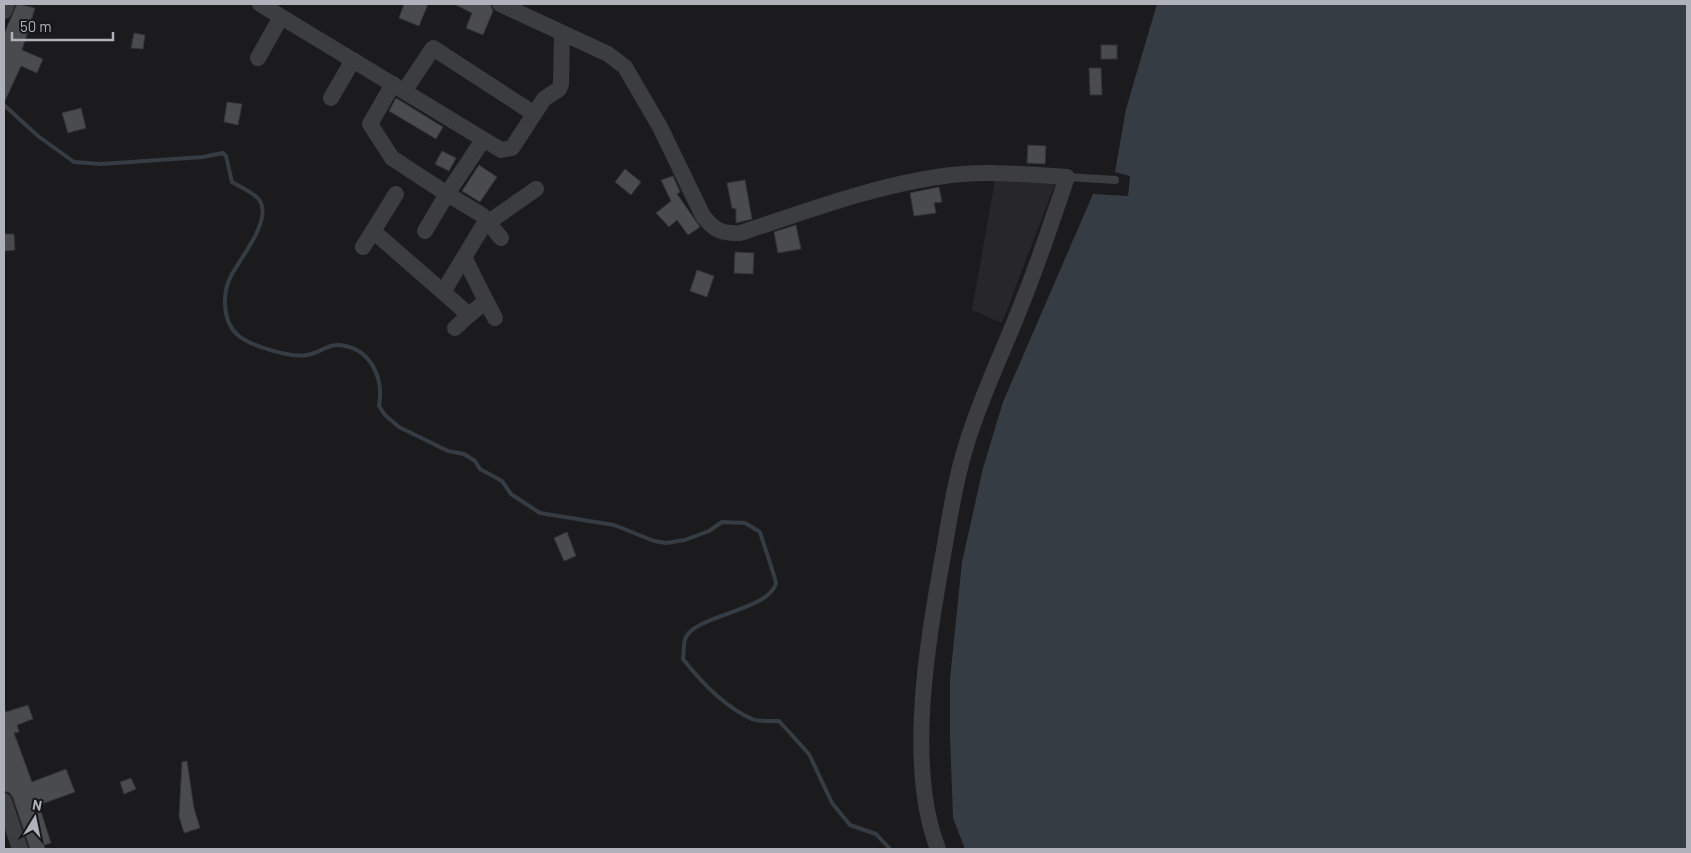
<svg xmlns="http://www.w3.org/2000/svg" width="1691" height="853" font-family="Barlow,sans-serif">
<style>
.built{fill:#27272a}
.water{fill:#363c43}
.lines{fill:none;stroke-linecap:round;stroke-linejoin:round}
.stream{stroke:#363c43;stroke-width:4}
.building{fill:#4a4b4f;stroke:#353538}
.lane{stroke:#3c3d41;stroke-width:8}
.street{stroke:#3c3d41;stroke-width:16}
</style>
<rect width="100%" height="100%" fill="#1b1b1d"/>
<polygon class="built" points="995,180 1055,184 1002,323 972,310"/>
<polygon class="water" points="1157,4 1687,4 1687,849 965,849 953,818 950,735 950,679 962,562 983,468 1003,402 1093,194 1128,196 1130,176 1115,172 1126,109"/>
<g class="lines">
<path class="stream" d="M 4,105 L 38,136 L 74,162 L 101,164 L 203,157 L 223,153 L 226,156 L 232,182 C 240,187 255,193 260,201 C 272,221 239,260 231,276 C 222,293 222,323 239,336 C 251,346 291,358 307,355 C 318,354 327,344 339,345 C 371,348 384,378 379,406 L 385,415 L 399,427 L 448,451 L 464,454 L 475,461 L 480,469 L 502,481 L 511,494 L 540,513 L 614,525 L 654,541 L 666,543 L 685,540 L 709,531 L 722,522 L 745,523 L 760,532 C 762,539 776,580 776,583 C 770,610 697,615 686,637 C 683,642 684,653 683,659 C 701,682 725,707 752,719 C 759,722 771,721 779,721 L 809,754 L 832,803 L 850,825 L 876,834 L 890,849"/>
</g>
<g class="building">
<polygon points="17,4 35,8 22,50 43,59 37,73 21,66 4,103 4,34"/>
<polygon points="404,4 428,4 419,26 399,18"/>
<polygon points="454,4 490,4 493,11 483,35 466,28 472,13"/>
<polygon points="134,33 145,35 143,49 131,48"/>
<rect x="1101" y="45" width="16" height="14"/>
<polygon points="1089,68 1101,68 1102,95 1090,95"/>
<polygon points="396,98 443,127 436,139 389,111"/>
<polygon points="227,102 242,104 238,125 224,122"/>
<polygon points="81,108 86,128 68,133 62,113"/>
<polygon points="1028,145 1046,146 1045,164 1027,163"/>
<polygon points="442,151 456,158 449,171 435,164"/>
<polygon points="479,165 497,177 480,202 462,191"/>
<polygon points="625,169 641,182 631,195 615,182"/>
<polygon points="673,176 680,192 677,194 700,227 688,235 677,220 669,227 656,213 671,201 661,180"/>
<polygon points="745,180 752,219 736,223 736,209 732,208 727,183"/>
<polygon points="939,187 942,202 934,203 936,213 914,216 910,193"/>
<polygon points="796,225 801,249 778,253 774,232"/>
<polygon points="4,234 14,234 15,250 4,251"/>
<polygon points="735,252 754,253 753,274 734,273"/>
<polygon points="697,270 714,276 707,297 690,291"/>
<polygon points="567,532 576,556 564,561 554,538"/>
<polygon points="28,705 33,719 17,725 19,732 14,733 32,782 66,769 75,792 39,805 51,843 44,845 45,849 30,849 13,798 10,793 4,791 4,708 6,712"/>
<polygon points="187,761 194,808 200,828 184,833 179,816 182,762"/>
<polygon points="131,778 136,789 124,794 120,782"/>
</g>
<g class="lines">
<polyline class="lane" points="1067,177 1115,180"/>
<g class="street">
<polyline points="260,4 501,150 512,148 544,99 559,89 561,84 562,33"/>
<path d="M 500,4 L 608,54 L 625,67 L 660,127 L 703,216 C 714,230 722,234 740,233 C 805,212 870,187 937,177 C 980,170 1024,174 1067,177 C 1053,218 1040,258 1024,298 C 1005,348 981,395 966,446 C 954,484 949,523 942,561 C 927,646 906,767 938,849"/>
<polyline points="4,11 7,4"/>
<polyline points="258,58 281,17"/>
<polyline points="393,84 370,124 392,158 447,194 425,231"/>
<polyline points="405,90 433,48 533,113"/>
<polyline points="331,98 353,60"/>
<polyline points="483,140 447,194 482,215 501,238"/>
<polyline points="396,194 373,231 443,292 483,226 536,189"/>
<polyline points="363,247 373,231"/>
<polyline points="443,292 469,315 486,301 464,257"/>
<polyline points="486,301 495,318"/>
<polyline points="455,328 469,315"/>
<polyline points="4,801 20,849"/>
</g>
</g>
<rect width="1691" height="853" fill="none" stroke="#afb1bb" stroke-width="10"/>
<g transform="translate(35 818) rotate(10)" stroke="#161618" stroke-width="4" paint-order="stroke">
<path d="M0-4L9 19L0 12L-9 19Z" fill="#afb1bb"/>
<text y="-8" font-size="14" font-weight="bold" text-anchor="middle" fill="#afb1bb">N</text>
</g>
<path d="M12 32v8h101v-8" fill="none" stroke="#afb1bb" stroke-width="2.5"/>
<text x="20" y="32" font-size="15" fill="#afb1bb" stroke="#161618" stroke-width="4" paint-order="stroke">50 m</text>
</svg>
